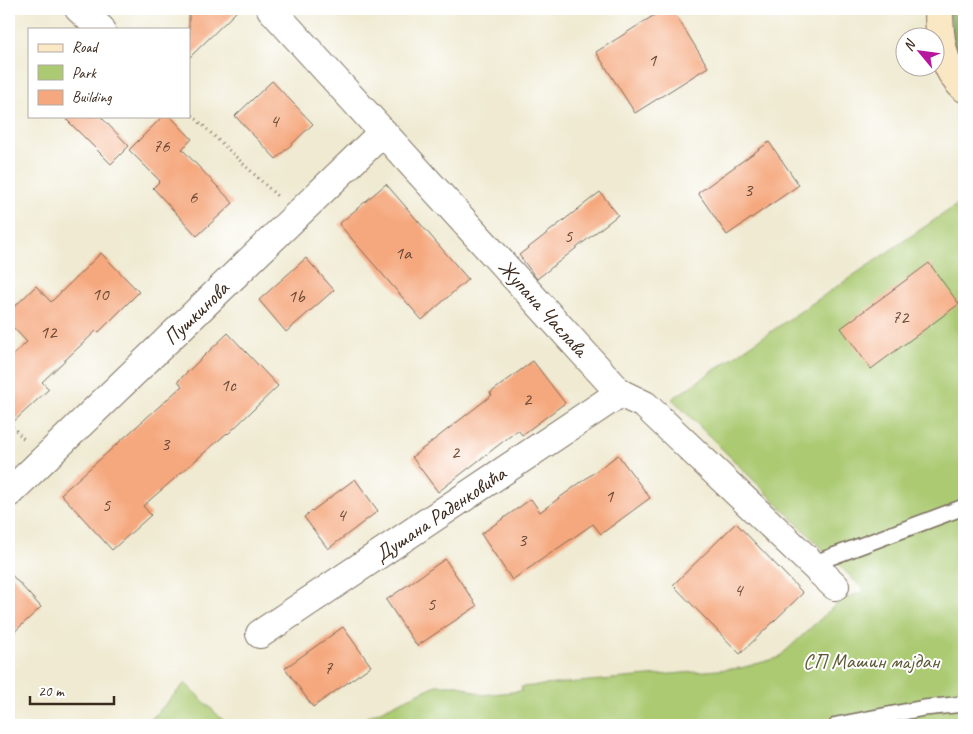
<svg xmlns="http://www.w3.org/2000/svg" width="973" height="734" font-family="Caveat,sans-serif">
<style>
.green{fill:#abca72;stroke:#737a48}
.forest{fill:#88ae64;stroke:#626c41}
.building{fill:#f5a77d}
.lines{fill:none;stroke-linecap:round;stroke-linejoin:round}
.lane-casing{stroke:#7a6d5d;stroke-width:18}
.street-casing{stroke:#7a6d5d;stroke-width:30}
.secondary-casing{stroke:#7a6d5d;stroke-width:30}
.path{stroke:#7a6d5d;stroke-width:3;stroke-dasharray:1 4;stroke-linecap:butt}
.lane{stroke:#fff;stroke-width:15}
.street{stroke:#fff;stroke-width:28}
.secondary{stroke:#fae7c3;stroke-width:28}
.labels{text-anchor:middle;stroke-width:4;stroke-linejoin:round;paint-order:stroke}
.number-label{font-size:19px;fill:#6a4936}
.street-label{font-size:21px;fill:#3b2a1e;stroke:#fff}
.park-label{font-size:21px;fill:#5d5a37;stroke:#fff}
</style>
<rect width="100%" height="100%" fill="#fff"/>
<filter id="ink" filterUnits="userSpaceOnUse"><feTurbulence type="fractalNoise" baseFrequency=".02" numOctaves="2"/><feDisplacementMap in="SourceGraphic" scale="10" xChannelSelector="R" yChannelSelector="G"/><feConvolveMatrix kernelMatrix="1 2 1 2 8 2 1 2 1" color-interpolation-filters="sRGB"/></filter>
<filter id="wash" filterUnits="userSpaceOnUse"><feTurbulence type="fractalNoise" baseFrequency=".0096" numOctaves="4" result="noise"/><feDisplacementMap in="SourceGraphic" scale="20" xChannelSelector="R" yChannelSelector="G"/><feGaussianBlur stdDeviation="1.12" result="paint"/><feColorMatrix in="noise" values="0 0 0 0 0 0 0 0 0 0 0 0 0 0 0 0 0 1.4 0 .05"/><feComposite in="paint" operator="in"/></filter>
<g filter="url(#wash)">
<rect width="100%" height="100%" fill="#efead1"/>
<g class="green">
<polygon points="964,200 964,725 354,725 363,719 436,685 459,685 482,695 522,691 521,687 741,668 778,658 841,600 865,591 672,399"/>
<polygon points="185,683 228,725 146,725"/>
</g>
<polygon class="forest" points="949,9 964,9 964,63 954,48"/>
<g id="blocks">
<g class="building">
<polygon points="189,9 239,9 189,58"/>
<polygon points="664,9 672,9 708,67 635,113 596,52"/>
<polygon points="272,81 313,124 276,159 235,116"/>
<polygon points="63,116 100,116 129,146 111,164"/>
<polygon points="163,116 170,116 192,139 182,149 233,203 197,236 153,188 160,181 129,150"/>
<polygon points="769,142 799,185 727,235 698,193"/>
<polygon points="386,184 468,279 422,320 339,224"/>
<polygon points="600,192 618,215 537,279 519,255"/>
<polygon points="101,253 139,292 99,332 97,330 42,382 49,389 9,426 9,359 27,342 9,323 9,312 36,286 51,302"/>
<polygon points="306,258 334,290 286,332 259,300"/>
<polygon points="929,263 959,304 871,369 841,328"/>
<polygon points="228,333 278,386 228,434 227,433 143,506 151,515 112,550 61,494 182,386 178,381"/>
<polygon points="533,361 565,403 522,435 518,430 438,492 412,457 492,395 490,393"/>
<polygon points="618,455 650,498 601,534 593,524 512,580 481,534 531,499 540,512"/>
<polygon points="355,479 378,511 328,549 304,517"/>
<polygon points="736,523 803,593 740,654 673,585"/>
<polygon points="445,559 477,606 417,646 386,600"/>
<polygon points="9,572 41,607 9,637"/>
<polygon points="343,627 371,666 313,707 285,668"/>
</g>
</g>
</g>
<g filter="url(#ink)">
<use href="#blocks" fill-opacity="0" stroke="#7a6d5d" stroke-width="1"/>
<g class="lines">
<g class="lane-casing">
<g id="lane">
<polyline points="812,564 964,507"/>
<polyline points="837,725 924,708 964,704"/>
</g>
</g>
<g class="street-casing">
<g id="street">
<polyline points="79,9 101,29"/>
<polyline points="271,9 620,393 645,405 835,586"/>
<polyline points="9,493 383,132"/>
<polyline points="260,634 620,393"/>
</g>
</g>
<g class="secondary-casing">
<path id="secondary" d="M 939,9 C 939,36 942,69 964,88"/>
</g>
<g class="path">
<polyline points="189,112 277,196"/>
<polyline points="9,423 24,439"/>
</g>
<use href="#lane" class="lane"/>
<use href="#street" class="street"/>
<use href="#secondary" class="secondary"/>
</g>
</g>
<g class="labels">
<g class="number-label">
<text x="652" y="66">1</text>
<text x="274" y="127">4</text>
<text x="161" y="152">76</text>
<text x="748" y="196">3</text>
<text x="193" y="203">6</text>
<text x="568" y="242">5</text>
<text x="403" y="259">1a</text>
<text x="100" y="300">10</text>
<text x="296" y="302">1b</text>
<text x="900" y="323">72</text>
<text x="48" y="338">12</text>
<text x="228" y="391">1c</text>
<text x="527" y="405">2</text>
<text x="165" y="450">3</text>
<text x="455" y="458">2</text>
<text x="609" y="502">1</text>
<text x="106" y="511">5</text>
<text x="341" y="521">4</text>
<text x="522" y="546">3</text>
<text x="738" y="596">4</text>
<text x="431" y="610">5</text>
<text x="328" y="674">7</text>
</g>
<g class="street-label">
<text transform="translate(543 308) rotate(48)" y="7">Жупана Часлава</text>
<text transform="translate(196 313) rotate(-44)" y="7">Пушкинова</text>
<text transform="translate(440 514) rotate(-34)" y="7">Душана Раденковића</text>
</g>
<g class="park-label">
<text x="871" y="668">СП Машин мајдан</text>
</g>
</g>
<rect width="973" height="734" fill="none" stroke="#fff" stroke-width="30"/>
<rect x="28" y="28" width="162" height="90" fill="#ffffff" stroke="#b1aaa5"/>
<rect x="38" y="44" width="25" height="8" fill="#fae7c3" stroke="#b1aaa5"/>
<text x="72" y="52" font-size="15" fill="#3b2a1e">Road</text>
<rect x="38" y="65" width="25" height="15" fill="#abca72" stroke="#b1aaa5"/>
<text x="72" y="78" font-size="15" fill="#3b2a1e">Park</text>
<rect x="38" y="90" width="25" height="15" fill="#f5a77d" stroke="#b1aaa5"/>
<text x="72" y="102" font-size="15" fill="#3b2a1e">Building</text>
<g transform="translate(920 52) rotate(299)"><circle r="24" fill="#ffffff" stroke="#b1aaa5"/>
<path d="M0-4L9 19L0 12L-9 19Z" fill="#b5179e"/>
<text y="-8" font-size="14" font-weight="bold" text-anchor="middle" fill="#3b2a1e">N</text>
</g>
<path d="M30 696v8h84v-8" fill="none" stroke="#3b2a1e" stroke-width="2.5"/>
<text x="38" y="696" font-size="15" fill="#3b2a1e" stroke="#ffffff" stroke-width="4" paint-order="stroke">20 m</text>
</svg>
